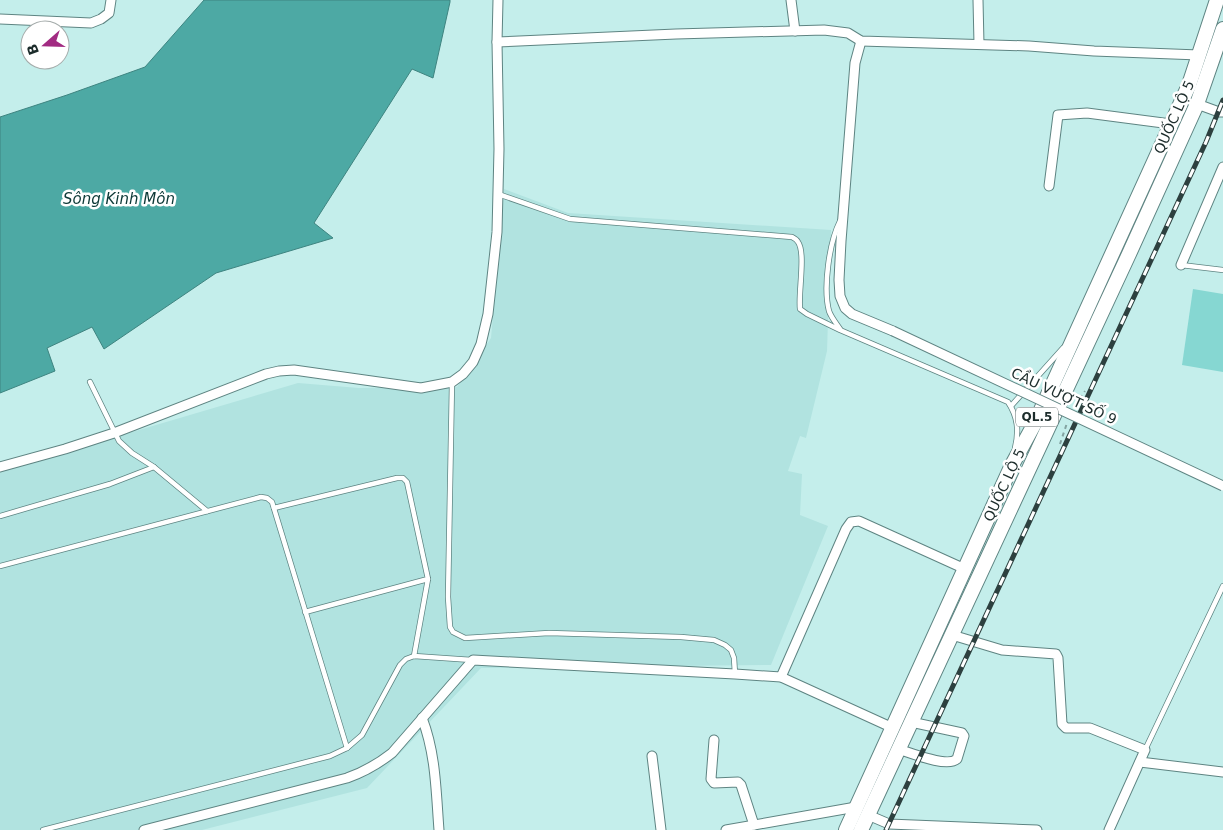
<svg xmlns="http://www.w3.org/2000/svg" width="1223" height="830" font-family="'DejaVu Sans',sans-serif">
<style>
.built{fill:#b1e3e0}
.green{fill:#86d7d2}
.water{fill:#4da9a4;stroke:#3e8480}
.lines{fill:none;stroke-linecap:round;stroke-linejoin:round}
.service-casing{stroke:#5e8482;stroke-width:6}
.minor-casing{stroke:#5e8482;stroke-width:11}
.trunk-casing{stroke:#5e8482;stroke-width:16}
.path{stroke:#83a3a1;stroke-width:2;stroke-dasharray:4 4;stroke-linecap:butt}
.service{stroke:#fff;stroke-width:4.5}
.minor{stroke:#fff;stroke-width:9}
.trunk{stroke:#fff;stroke-width:14}
.rail-casing{stroke:#2d403f;stroke-width:5}
.rail{stroke:#fff;stroke-width:3;stroke-dasharray:9;stroke-linecap:butt}
.minor-bridge-casing{stroke:#5e8482;stroke-width:11;stroke-linecap:butt}
.minor-bridge{stroke:#fff;stroke-width:9}
.labels{text-anchor:middle;stroke-width:5;stroke-linejoin:round;paint-order:stroke}
.shield{fill:#fff;stroke:#606b6b;stroke-width:1}
.shield-label{font-size:12px;font-weight:bold;fill:#1c2c2b}
.street-label{font-size:14px;fill:#1c2c2b;stroke:#fff}
.water-label{font-size:15px;font-style:italic;fill:#0d3937;stroke:#fff}
</style>
<rect width="100%" height="100%" fill="#c4eeeb"/>
<polygon class="built" points="504,189 568,213 831,230 827,351 806,438 800,436 788,471 802,474 800,515 828,526 771,665 481,668 367,788 202,830 0,830 0,471 298,383 359,388 457,387 491,338"/>
<polygon class="green" points="1193,289 1223,294 1223,372 1182,365"/>
<polygon class="water" points="204,0 450,0 450,2 433,78 412,69 314,223 333,238 216,273 104,349 92,327 47,348 55,371 0,393 0,117 67,95 145,67"/>
<g class="lines">
<g class="service-casing">
<g id="service">
<path d="M 498,194 L 570,219 L 792,237 C 794,238 797,240 798,242 C 806,253 798,293 800,309 L 807,314 L 840,330 L 1008,402 C 1018,417 1019,431 1015,448"/>
<polyline points="1181,265 1223,270"/>
<path d="M 840,329 C 836,323 831,317 829,311 C 823,288 829,243 840,221"/>
<polyline points="90,382 119,441 132,453 154,467 207,511"/>
<polyline points="452,382 448,597 450,627 453,632 465,638 549,633 681,637 714,640 725,645 731,650 734,658 735,674"/>
<polyline points="1011,406 1063,348"/>
<polyline points="274,508 397,478 403,478 407,482 428,579 305,612"/>
<polyline points="0,516 110,484 154,467"/>
<polyline points="0,566 261,497 267,498 272,502 347,748"/>
<polyline points="414,656 428,579"/>
<polyline points="1145,750 1223,586"/>
<polyline points="43,830 330,756 347,748 362,735 400,665 406,659 414,656 472,660"/>
</g>
</g>
<g class="minor-casing">
<g id="minor">
<polyline points="791,0 795,31"/>
<polyline points="978,0 979,44"/>
<polyline points="0,19 91,23 101,19 109,13 111,0"/>
<polyline points="861,41 855,63 841,241 839,280 840,296 845,308 852,314 893,331"/>
<polyline points="497,42 676,34 824,30 848,33 861,41 1029,46 1094,51 1199,55"/>
<polyline points="1197,104 1219,112 1223,112"/>
<polyline points="1049,186 1058,115 1087,113 1171,124"/>
<polyline points="1181,265 1223,167"/>
<polyline points="0,467 65,449 114,433 266,374 279,371 294,370 421,388 452,382 463,374 473,362 481,344 488,314 497,232 499,149 497,42 498,0"/>
<polyline points="952,635 1002,650 1056,654 1058,658 1062,724 1066,728 1090,728 1145,750 1109,830"/>
<polyline points="781,677 846,529 851,522 859,521 965,569"/>
<path d="M 422,718 C 436,754 436,792 439,830"/>
<polyline points="714,740 711,779 714,783 738,782 741,785 754,825"/>
<path d="M 898,749 C 911,753 947,768 957,759 L 964,736 L 962,733 L 911,722"/>
<polyline points="652,756 661,830"/>
<polyline points="1140,762 1223,772"/>
<polyline points="868,815 889,824 1037,830"/>
<path d="M 144,830 L 347,778 C 364,772 378,764 392,753 L 473,660 L 735,674 L 781,677 L 893,728"/>
<polyline points="726,830 856,807"/>
</g>
</g>
<g class="trunk-casing">
<g id="trunk">
<polyline points="846,830 1012,465 1036,421 1189,85 1217,0"/>
<polyline points="861,830 1129,254 1197,104 1223,29"/>
</g>
</g>
<g class="path">
<polyline points="1075,405 1085,391"/>
<polyline points="1060,444 1067,423"/>
</g>
<use href="#service" class="service"/>
<use href="#minor" class="minor"/>
<use href="#trunk" class="trunk"/>
<g class="rail-casing">
<polyline id="rail" points="886,830 1206,142 1223,100"/>
</g>
<use href="#rail" class="rail"/>
<g class="minor-bridge-casing">
<polyline id="minor-bridge" points="893,331 1223,486"/>
</g>
<use href="#minor-bridge" class="minor-bridge"/>
</g>
<g class="labels">
<rect class="shield" x="1016" y="407.5" width="42" height="19" rx="4"/>
<g class="shield-label">
<text x="1037" y="421">QL.5</text>
</g>
<g class="street-label">
<text transform="translate(1174 117) rotate(-66)" y="5">QUỐC LỘ 5</text>
<text transform="translate(1064 396) rotate(25)" y="5">CẦU VƯỢT SỐ 9</text>
<text transform="translate(1004 485) rotate(-65)" y="5">QUỐC LỘ 5</text>
</g>
<g class="water-label">
<text x="119" y="204">Sông Kinh Môn</text>
</g>
</g>
<g transform="translate(45 45) rotate(250)"><circle r="24" fill="#ffffff" stroke="#a4abaa"/>
<path d="M0-4L9 19L0 12L-9 19Z" fill="#a22b82"/>
<text y="-8" font-size="14" font-weight="bold" text-anchor="middle" fill="#1c2c2b">B</text>
</g>
</svg>
